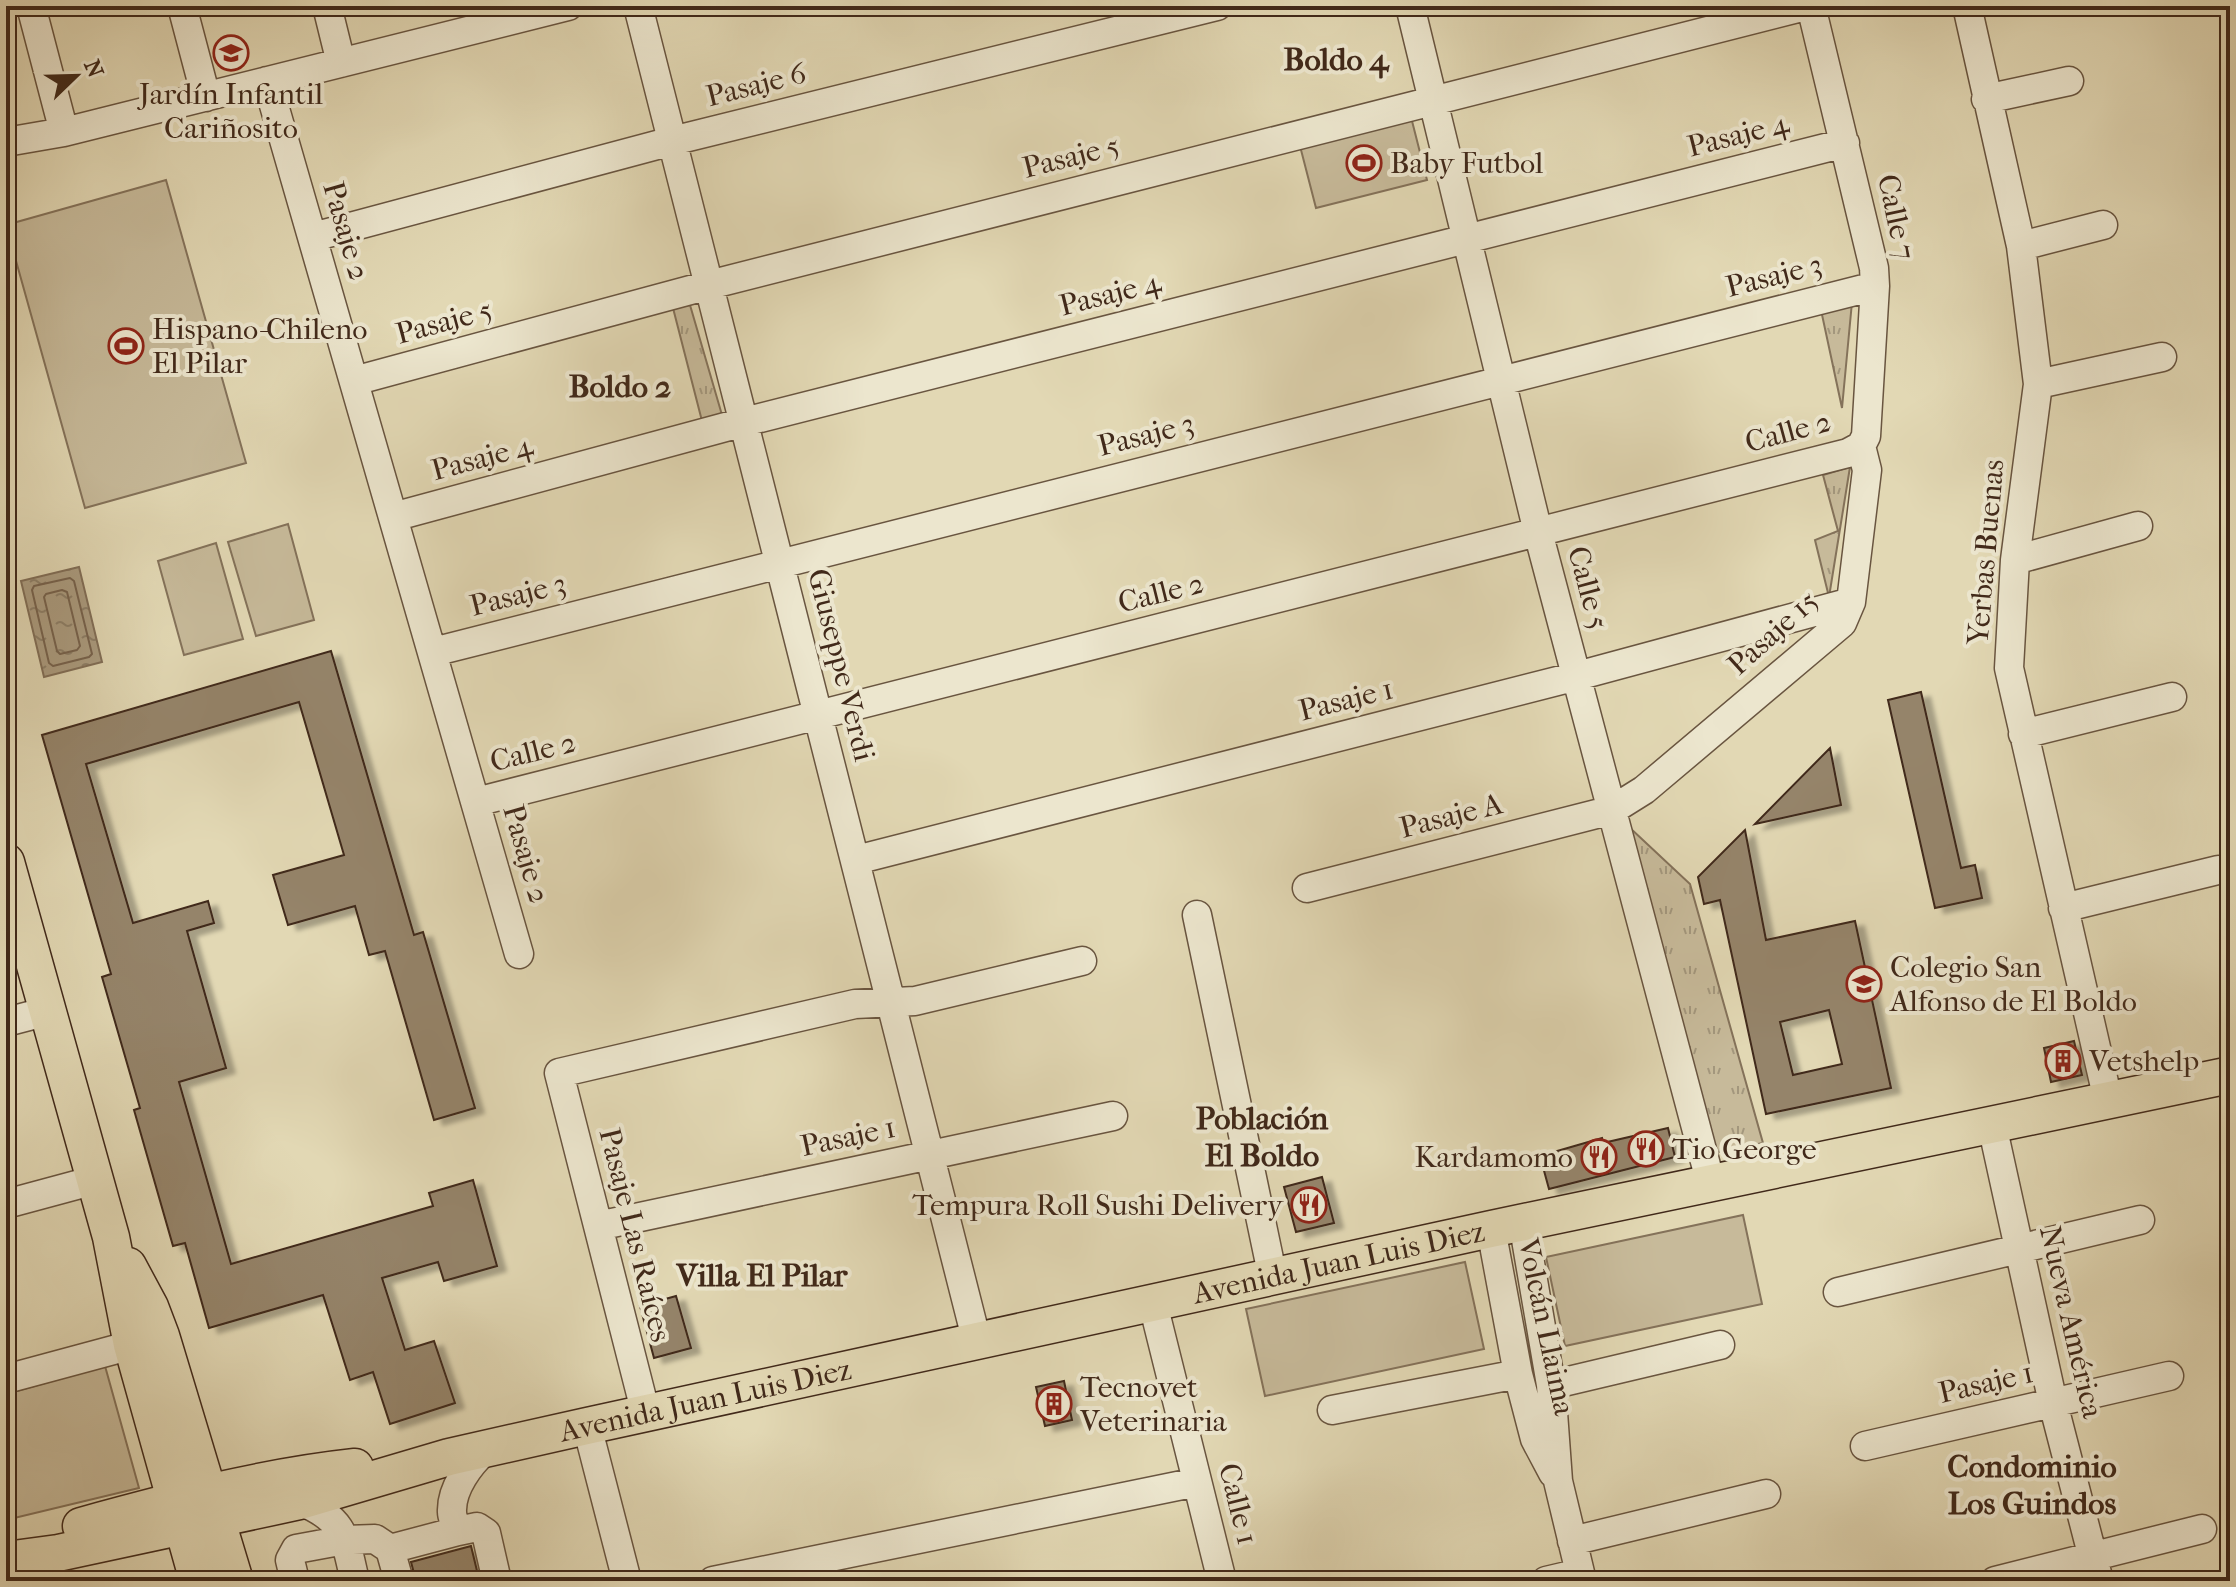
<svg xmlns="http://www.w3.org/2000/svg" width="2236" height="1587" font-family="'IM FELL French Canon',serif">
  <defs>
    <pattern id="grass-tufts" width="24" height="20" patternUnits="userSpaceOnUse" patternTransform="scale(2)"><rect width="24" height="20" fill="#c7ba9a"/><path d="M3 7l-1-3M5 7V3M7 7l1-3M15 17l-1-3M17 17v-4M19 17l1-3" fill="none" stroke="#a3977d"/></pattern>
    <pattern id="water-ripples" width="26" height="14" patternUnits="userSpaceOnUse" patternTransform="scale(2)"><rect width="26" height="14" fill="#ab9c80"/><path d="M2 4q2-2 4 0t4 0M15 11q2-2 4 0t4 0" fill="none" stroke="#8d7f68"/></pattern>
    <filter id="shadow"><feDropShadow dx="9" dy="5" stdDeviation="2" flood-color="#0004"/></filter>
  </defs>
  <rect width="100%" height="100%" fill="#e2d8b4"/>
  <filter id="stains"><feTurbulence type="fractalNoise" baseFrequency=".0025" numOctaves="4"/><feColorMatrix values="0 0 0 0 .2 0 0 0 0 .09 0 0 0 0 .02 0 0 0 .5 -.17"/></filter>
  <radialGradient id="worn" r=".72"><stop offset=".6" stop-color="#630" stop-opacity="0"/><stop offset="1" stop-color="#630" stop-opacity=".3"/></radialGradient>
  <path fill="url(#grass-tufts)" stroke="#84725a" stroke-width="2" d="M 1852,302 L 1842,408 L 1821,310 Z
    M 690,305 L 722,415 L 702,421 L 673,308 Z
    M 1850,467 L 1829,597 L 1815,540 L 1838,531 L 1823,475 Z
    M 1629,827 L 1690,884 L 1763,1143 L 1703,1155 Z"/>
  <path fill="#c7ba9a" stroke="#84725a" stroke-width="2" d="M 1411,117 L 1427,180 L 1316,208 L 1300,146 Z
    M 166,180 L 246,463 L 85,508 L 6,225 Z
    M 288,524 L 314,620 L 256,636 L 228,542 Z
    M 216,543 L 243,639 L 184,655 L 158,561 Z
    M 1743,1215 L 1762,1304 L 1565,1346 L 1546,1257 Z
    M 1465,1262 L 1484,1349 L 1265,1396 L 1246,1309 Z
    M 105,1366 L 139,1488 L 6,1520 L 6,1394 Z"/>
  <path fill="url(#water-ripples)" stroke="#816e57" stroke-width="2" d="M 79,567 L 102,662 L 44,677 L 21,581 Z"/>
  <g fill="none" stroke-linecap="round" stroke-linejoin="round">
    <path stroke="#76624d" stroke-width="2" d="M 70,578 L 74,581 L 92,654 L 89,657 L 53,666 L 49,663 L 32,590 L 34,586 Z
      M 62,590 L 67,592 L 80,646 L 77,650 L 60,654 L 57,651 L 44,597 L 46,594 Z"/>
  </g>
  <path fill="#95846a" stroke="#41291a" stroke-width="2" fill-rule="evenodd" filter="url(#shadow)" d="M 331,651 L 414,935 L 423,932 L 475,1108 L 434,1120 L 385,951 L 369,955 L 355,906 L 288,925 L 273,875 L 344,855 L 299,702 L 86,764 L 133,923 L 208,901 L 214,923 L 187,931 L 226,1068 L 179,1082 L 231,1264 L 433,1206 L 429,1193 L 473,1180 L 497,1266 L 444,1281 L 438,1262 L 382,1278 L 405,1350 L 434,1341 L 455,1403 L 390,1424 L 373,1372 L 350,1380 L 323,1295 L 209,1328 L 185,1243 L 173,1246 L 134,1110 L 140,1108 L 102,977 L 111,974 L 42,735 Z
    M 1921,692 L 1961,868 L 1975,865 L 1982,898 L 1935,908 L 1888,700 Z
    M 1830,748 L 1841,805 L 1755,824 Z
    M 1745,830 L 1766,940 L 1855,921 L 1891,1088 L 1766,1114 L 1720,900 L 1704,904 L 1698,877 ZM 1829,1010 L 1842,1064 L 1793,1075 L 1780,1022 Z
    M 2074,1041 L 2082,1075 L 2051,1082 L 2044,1048 Z
    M 1668,1128 L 1675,1157 L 1549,1189 L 1540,1156 L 1602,1138 L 1603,1143 Z
    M 1322,1177 L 1334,1223 L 1296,1232 L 1284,1187 Z
    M 676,1296 L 691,1348 L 654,1358 L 640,1306 Z
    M 1064,1381 L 1072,1420 L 1045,1426 L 1036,1387 Z
    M 471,1546 L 478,1575 L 457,1581 L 416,1581 L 411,1562 Z"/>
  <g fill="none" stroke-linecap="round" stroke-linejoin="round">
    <defs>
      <path id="minor" d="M 31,6 L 64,132
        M 182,6 L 206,97
        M 327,6 L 341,63
        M 638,6 L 977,1342
        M 1410,6 L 1538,532 L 1711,1184
        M 1811,6 L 1874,268 L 1875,286 L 1866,436 L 1861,446
        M 1967,6 L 2021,246 L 2038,384 L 2015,560 L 2009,668 L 2108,1100
        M 267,81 L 519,954
        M 1986,99 L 2069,81
        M 6,142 L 64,132 L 568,6
        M 313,237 L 672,141 L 1217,6
        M 2021,246 L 2103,225
        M 354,381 L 709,285 L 1806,6
        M 2038,384 L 2162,357
        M 393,517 L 744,422 L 1845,143
        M 2015,560 L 2138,526
        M 433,652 L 1875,286
        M 2023,734 L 2172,697
        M 476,802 L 1848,453 L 1861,446
        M 856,860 L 1577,676 L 1851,602
        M 1307,888 L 1612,810 L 1644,790 L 1842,623 L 1851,602 L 1867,470 L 1861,446
        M 2063,908 L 2218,870
        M 1197,915 L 1273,1278
        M 6,1022 L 48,1011
        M 1992,1125 L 2053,1403 L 2099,1581
        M 6,1204 L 95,1180
        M 1523,1222 L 1551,1385 L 1558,1481 L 1582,1581
        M 598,1226 L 1113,1116
        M 1491,1229 L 1518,1374 L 1535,1439 L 1553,1473
        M 1838,1292 L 2140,1220
        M 1153,1304 L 1222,1581
        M 6,1379 L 132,1345
        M 1551,1385 L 1720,1345
        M 1332,1410 L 1518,1374
        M 646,1414 L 559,1073 L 855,1004 L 915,1001 L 1082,961
        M 587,1426 L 627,1581
        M 1865,1446 L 2169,1376
        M 300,1501 C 345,1519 345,1538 355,1581
        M 458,1531 L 477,1527 L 486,1533 L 497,1581
        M 1572,1541 L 1766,1494
        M 390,1549 L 458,1531 C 456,1526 452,1518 452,1512 C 451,1488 470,1464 486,1449
        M 295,1581 L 290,1560 L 296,1549 L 345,1540 L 375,1539 L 390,1549 L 399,1581
        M 713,1581 L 1197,1482
        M 1546,1581 L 1580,1573
        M 1995,1581 L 2202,1529"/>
      <g id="major">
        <path d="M 6,862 L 111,1237 L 132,1345 L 198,1581"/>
        <path d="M 128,1266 L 150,1307 L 161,1336 L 235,1581"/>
        <path d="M 81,1526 C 172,1501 262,1477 355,1467"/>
        <path id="s1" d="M 6,1560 L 58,1553 L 300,1501 L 449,1457 L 587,1426 L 1491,1229 L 2230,1075"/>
      </g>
    </defs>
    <use href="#minor" stroke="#695540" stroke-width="31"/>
    <use href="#major" stroke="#41291a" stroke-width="39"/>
    <use href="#minor" stroke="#ece6ce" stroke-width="28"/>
    <use href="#major" stroke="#e2d8b4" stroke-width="36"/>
  </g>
  <defs>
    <symbol id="school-ring" viewBox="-11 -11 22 22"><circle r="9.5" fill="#ece6ce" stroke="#8f2418" stroke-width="1.5"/><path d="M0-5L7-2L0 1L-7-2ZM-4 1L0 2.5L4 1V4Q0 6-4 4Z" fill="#8f2418"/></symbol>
    <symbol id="stadium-ring" viewBox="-11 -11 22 22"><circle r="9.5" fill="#ece6ce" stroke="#8f2418" stroke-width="1.5"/><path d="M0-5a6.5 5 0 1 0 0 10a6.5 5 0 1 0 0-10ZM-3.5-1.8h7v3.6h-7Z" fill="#8f2418"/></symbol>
    <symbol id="building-ring" viewBox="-11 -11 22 22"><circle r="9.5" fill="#ece6ce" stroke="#8f2418" stroke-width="1.5"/><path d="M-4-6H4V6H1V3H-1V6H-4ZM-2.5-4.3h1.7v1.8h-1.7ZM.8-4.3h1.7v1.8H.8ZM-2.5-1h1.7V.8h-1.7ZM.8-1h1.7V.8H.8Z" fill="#8f2418"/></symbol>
    <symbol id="restaurant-ring" viewBox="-11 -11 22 22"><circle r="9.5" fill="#ece6ce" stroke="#8f2418" stroke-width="1.5"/><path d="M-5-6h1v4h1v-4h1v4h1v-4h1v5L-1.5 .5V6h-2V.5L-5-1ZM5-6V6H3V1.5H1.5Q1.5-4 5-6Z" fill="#8f2418"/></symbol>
  </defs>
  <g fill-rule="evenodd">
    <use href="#school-ring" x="211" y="33" width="40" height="40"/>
    <use href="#stadium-ring" x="1344" y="143" width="40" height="40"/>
    <use href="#stadium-ring" x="106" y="326" width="40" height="40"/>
    <use href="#school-ring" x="1844" y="964" width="40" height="40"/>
    <use href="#building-ring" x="2043" y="1041" width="40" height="40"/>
    <use href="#restaurant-ring" x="1626" y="1129" width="40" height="40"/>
    <use href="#restaurant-ring" x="1579" y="1137" width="40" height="40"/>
    <use href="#restaurant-ring" x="1289" y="1185" width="40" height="40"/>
    <use href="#building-ring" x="1034" y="1384" width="40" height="40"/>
  </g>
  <g text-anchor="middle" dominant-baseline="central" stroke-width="8" stroke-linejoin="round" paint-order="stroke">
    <g font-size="30" fill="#41291a" stroke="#ece6ce">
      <text transform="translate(756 85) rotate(-14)">Pasaje 6</text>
      <text transform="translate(1738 135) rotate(-14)">Pasaje 4</text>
      <text transform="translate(1071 157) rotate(-14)">Pasaje 5</text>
      <text transform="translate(1896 217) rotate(78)">Calle 7</text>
      <text transform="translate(346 231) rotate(74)">Pasaje 2</text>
      <text transform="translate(1774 276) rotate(-14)">Pasaje 3</text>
      <text transform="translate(1110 294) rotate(-14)">Pasaje 4</text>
      <text transform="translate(444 322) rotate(-15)">Pasaje 5</text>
      <text transform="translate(1788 432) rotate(-15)">Calle 2</text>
      <text transform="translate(1146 435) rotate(-14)">Pasaje 3</text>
      <text transform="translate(482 458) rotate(-15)">Pasaje 4</text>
      <text transform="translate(1986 552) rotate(-85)">Yerbas Buenas</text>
      <text transform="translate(1588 588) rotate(75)">Calle 5</text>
      <text transform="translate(1161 593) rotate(-14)">Calle 2</text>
      <text transform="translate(518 595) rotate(-14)">Pasaje 3</text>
      <text transform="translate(1773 633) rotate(-42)">Pasaje 15</text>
      <text transform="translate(841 665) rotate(76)">Giuseppe Verdi</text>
      <text transform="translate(1346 700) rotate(-14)">Pasaje 1</text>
      <text transform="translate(533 752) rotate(-14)">Calle 2</text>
      <text transform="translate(1451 816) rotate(-14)">Pasaje A</text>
      <text transform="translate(526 854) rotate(74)">Pasaje 2</text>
      <text transform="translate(848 1137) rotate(-12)">Pasaje 1</text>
      <text transform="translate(635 1235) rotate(76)">Pasaje Las Raíces</text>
      <text stroke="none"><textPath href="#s1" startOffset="1366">Avenida Juan Luis Diez</textPath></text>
      <text transform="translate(2071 1322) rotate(77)">Nueva América</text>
      <text transform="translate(1546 1327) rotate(78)">Volcán Llaima</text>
      <text transform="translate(1986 1383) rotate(-13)">Pasaje 1</text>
      <text stroke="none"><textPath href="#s1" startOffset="718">Avenida Juan Luis Diez</textPath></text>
      <text transform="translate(1238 1504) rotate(76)">Calle 1</text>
    </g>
    <g font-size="30" fill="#41291a" stroke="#ece6ce" text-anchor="start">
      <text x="231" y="94" text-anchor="middle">Jardín Infantil<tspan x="231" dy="34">Cariñosito</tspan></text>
      <text x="1390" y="163">Baby Futbol</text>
      <text x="152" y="329">Hispano-Chileno<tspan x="152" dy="34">El Pilar</tspan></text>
      <text x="1890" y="967">Colegio San<tspan x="1890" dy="34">Alfonso de El Boldo</tspan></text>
      <text x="2089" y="1061">Vetshelp</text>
      <text x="1672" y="1149">Tio George</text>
      <text x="1573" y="1157" text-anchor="end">Kardamomo</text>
      <text x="1283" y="1205" text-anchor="end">Tempura Roll Sushi Delivery</text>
      <text x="1080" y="1387">Tecnovet<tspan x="1080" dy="34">Veterinaria</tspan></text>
    </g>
    <g font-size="32" font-weight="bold" fill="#41291a" stroke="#ece6ce">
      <text x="1336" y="59">Boldo 4</text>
      <text x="620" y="386">Boldo 2</text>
      <text x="1262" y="1118">Población<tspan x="1262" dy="37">El Boldo</tspan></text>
      <text x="762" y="1275">Villa El Pilar</text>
      <text x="2032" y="1466">Condominio<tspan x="2032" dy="37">Los Guindos</tspan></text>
    </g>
  </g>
  <rect width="2236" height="1587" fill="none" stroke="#e2d8b4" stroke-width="32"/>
  <rect x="8" y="8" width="2220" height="1571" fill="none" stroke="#41291a" stroke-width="4"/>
  <rect x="16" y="16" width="2204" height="1555" fill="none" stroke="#41291a" stroke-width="2"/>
  <g transform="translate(76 76) rotate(67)" stroke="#ece6ce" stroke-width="6" paint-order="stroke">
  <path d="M0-6L14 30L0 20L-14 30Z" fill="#41291a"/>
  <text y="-12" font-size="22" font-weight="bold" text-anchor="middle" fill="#41291a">N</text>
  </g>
  <rect width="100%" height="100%" filter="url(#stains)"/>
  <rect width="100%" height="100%" fill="url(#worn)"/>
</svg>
